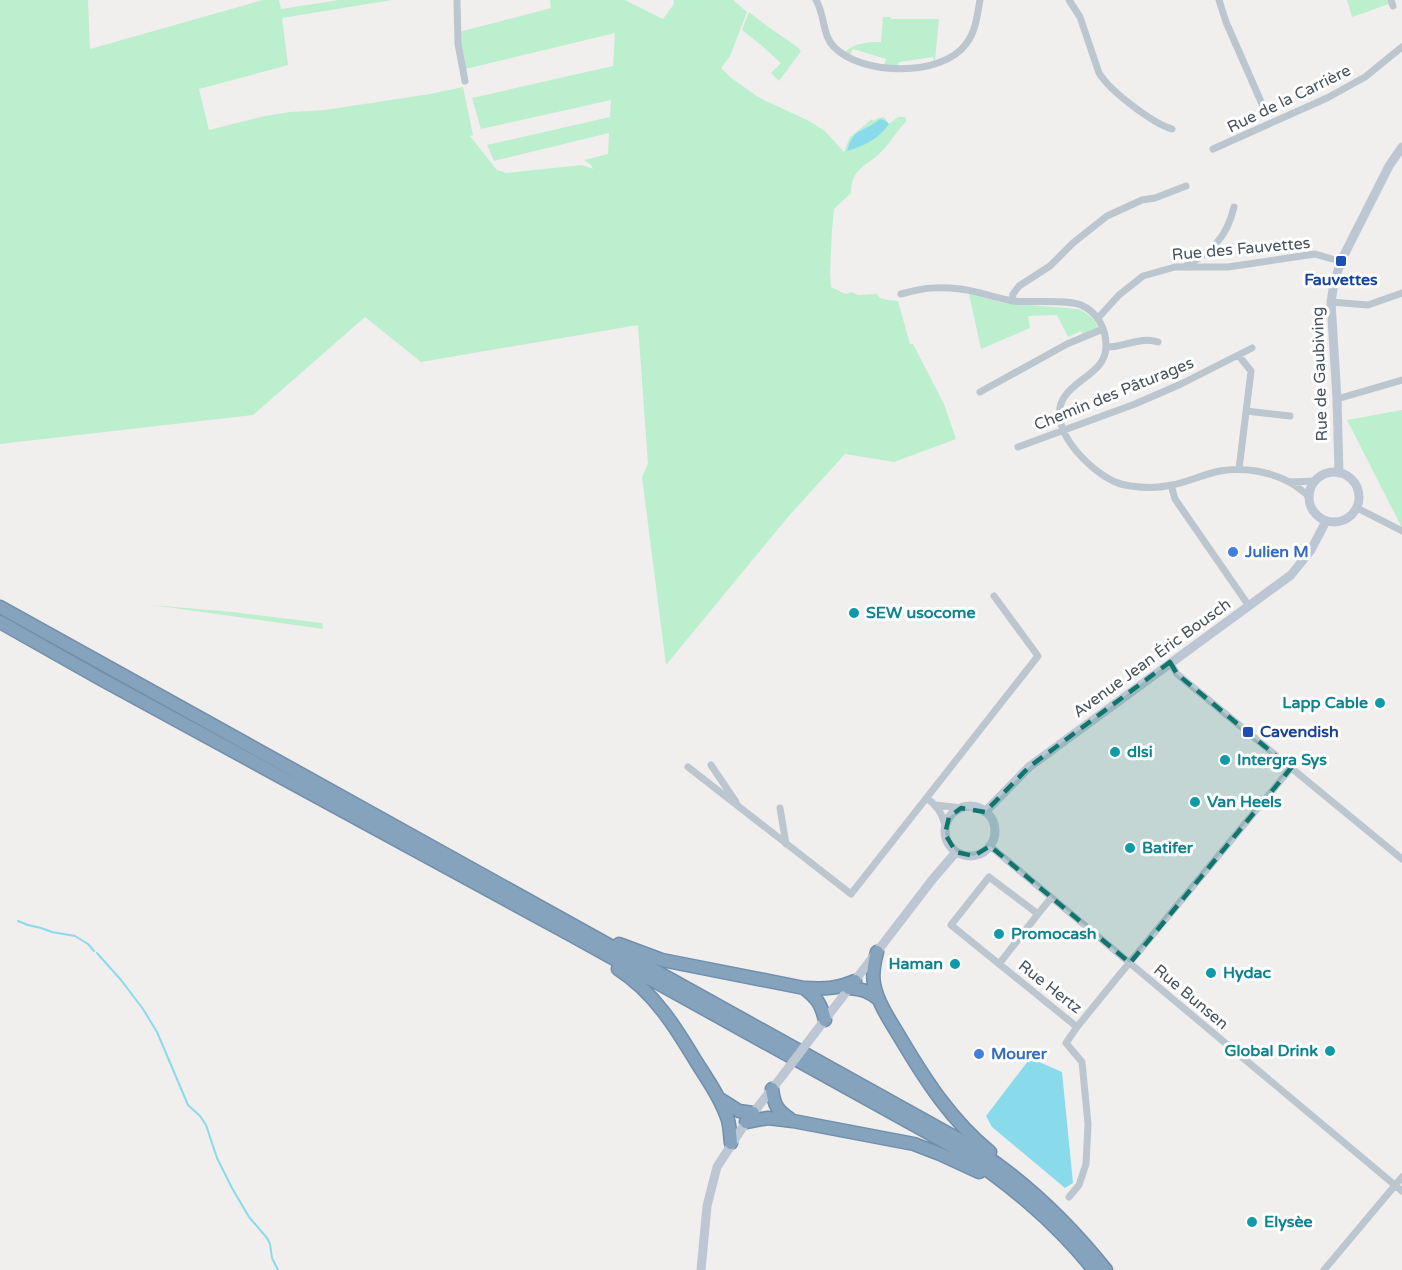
<svg xmlns="http://www.w3.org/2000/svg" width="1402" height="1270" font-family="'Varela Round',sans-serif">
  <rect width="100%" height="100%" fill="#f1eeee"/>
  <path fill="#bcefce" d="M 0,0 L 88,0 L 90,49 L 263,0 L 279,0 L 281,9 L 339,0 L 392,0 L 282,18 L 288,65 L 199,89 L 209,130 L 265,116 L 290,112 L 325,110 L 430,94 L 463,87 L 473,135 L 470,136 L 497,170 L 506,173 L 582,165 L 593,169 L 591,165 L 584,160 L 608,154 L 609,133 L 494,161 L 487,145 L 610,117 L 611,100 L 481,129 L 472,98 L 613,66 L 615,33 L 465,69 L 459,32 L 551,8 L 550,0 L 625,0 L 663,19 L 674,4 L 673,0 L 733,0 L 747,12 L 730,56 L 721,68 L 730,77 L 758,97 L 809,121 L 825,131 L 844,152 L 850,137 L 872,119 L 873,121 L 878,118 L 884,117 L 889,124 L 898,117 L 905,117 L 906,122 C 896,131 891,143 881,152 C 866,167 851,168 851,193 L 834,209 L 832,230 L 830,274 L 831,287 L 846,294 L 852,292 L 858,295 L 877,294 L 880,298 L 887,300 L 898,301 L 910,344 L 913,344 L 944,404 L 956,439 L 894,462 L 845,454 L 788,517 L 666,665 L 642,477 L 648,464 L 638,325 L 421,362 L 365,317 L 253,415 L 0,444 Z
    M 1347,0 L 1387,0 L 1389,4 L 1352,17 Z
    M 749,12 L 767,26 L 796,46 L 801,51 L 779,81 L 771,73 L 781,63 L 761,45 L 742,30 Z
    M 883,17 L 891,17 L 891,19 L 939,19 L 935,61 L 934,61 L 933,57 L 899,62 L 898,66 L 884,65 L 886,59 L 853,49 L 849,57 L 844,54 C 852,43 868,42 881,42 Z
    M 969,294 L 1003,303 L 1078,309 C 1087,313 1095,318 1098,328 L 1082,334 L 1081,331 L 1068,337 L 1057,315 L 1028,316 L 1030,328 L 981,349 Z
    M 1402,410 L 1402,528 L 1347,420 Z
    M 152,605 L 232,612 L 322,623 L 323,629 Z"/>
  <path fill="#89dbec" d="M 880,119 L 884,120 L 889,124 C 879,139 864,146 847,151 C 854,126 864,133 880,119 Z
    M 1028,1061 L 1037,1061 L 1062,1072 L 1073,1183 L 1065,1188 L 992,1127 L 986,1116 Z"/>
  <g fill="none" stroke-linecap="round" stroke-linejoin="round">
    <path stroke="#89dbec" stroke-width="2" d="M 18,921 L 28,925 L 41,928 L 52,932 L 75,936 L 88,944 L 94,951
      M 97,953 L 121,980 L 143,1009 L 157,1032 L 188,1105 L 200,1116 L 206,1125 L 217,1158 L 232,1188 L 249,1217 L 267,1238 L 270,1244 L 272,1258 L 278,1270"/>
    <defs>
      <path id="highway" d="M 0,607 L 958,1139 C 971,1148 984,1155 997,1164 C 1038,1194 1074,1230 1106,1270
        M 0,622 L 101,679 L 571,935 L 954,1147 C 1007,1182 1054,1220 1094,1270
        M 619,944 L 662,960 L 804,988 C 817,998 821,1004 825,1020
        M 877,952 C 874,963 872,973 874,984 C 878,1004 891,1022 901,1039 C 926,1081 951,1120 990,1152
        M 618,969 C 654,992 676,1028 697,1063 C 709,1082 721,1099 728,1120 C 730,1127 730,1135 731,1143
        M 804,988 C 825,989 836,989 855,981
        M 849,988 C 862,989 869,991 878,999
        M 772,1089 C 774,1105 777,1110 790,1119
        M 720,1099 L 739,1111 L 753,1113
        M 746,1122 L 768,1118 L 793,1121 L 914,1144 L 940,1154 L 979,1172"/>
    </defs>
    <use href="#highway" stroke="#718eaa" stroke-width="15"/>
    <path stroke="#bcc6ce" stroke-width="7" d="M 457,0 L 458,44 L 465,81
      M 816,0 C 825,15 822,35 834,47 C 862,76 942,77 966,44 C 976,31 977,16 980,0
      M 1069,0 L 1080,17 L 1099,73 C 1110,91 1152,123 1172,129
      M 1219,0 L 1226,22 L 1262,104
      M 1391,0 L 1393,6
      M 1213,149 L 1327,98 L 1365,77 L 1402,47
      M 1184,267 C 1211,252 1227,238 1234,207
      M 901,294 C 923,288 937,286 960,289 C 978,291 995,298 1013,301 C 1032,303 1065,299 1081,305 C 1097,312 1106,328 1106,345 C 1107,371 1077,378 1065,396 C 1043,426 1091,473 1118,483 C 1122,485 1127,485 1131,486 C 1144,488 1159,488 1172,485 C 1188,482 1204,474 1220,471 C 1243,467 1270,471 1291,483 C 1297,486 1303,492 1309,496
      M 1012,301 L 1013,294 L 1019,286 L 1050,266 L 1073,243 L 1107,216 L 1142,200 L 1155,198 L 1186,186
      M 1331,302 L 1368,305 L 1402,293
      M 1098,318 L 1119,295 L 1143,276 L 1175,267 L 1228,267 L 1315,254 L 1332,259
      M 1107,347 C 1124,347 1142,336 1158,342
      M 980,392 L 1067,344 L 1103,329
      M 1337,399 L 1402,380
      M 1246,411 L 1290,416
      M 1018,447 L 1135,404 L 1181,384 L 1252,348
      M 1239,469 L 1251,371 L 1239,356
      M 1290,482 L 1316,481
      M 1171,485 L 1175,499 L 1249,606
      M 1357,508 L 1402,531
      M 1170,662 L 1177,674 L 1402,859
      M 711,765 L 736,802
      M 688,767 L 851,894 L 1038,656 L 994,596
      M 927,798 C 937,806 942,813 945,825
      M 936,805 L 961,808
      M 780,808 L 786,844
      M 990,846 L 1402,1191
      M 1038,914 L 1051,898
      M 999,964 L 1038,914 L 989,877 L 951,925 L 1077,1027
      M 1069,1197 L 1079,1185 L 1086,1164 L 1088,1124 L 1082,1062 L 1066,1043 L 1077,1027 L 1116,979 L 1291,768
      M 1324,1270 L 1402,1177"/>
    <path stroke="#bcc7d3" stroke-width="9" d="M1309 497a25 25 0 1 1 50 0a25 25 0 1 1-50 0Z
      M 1339,473 L 1337,399 L 1331,302 L 1334,283 L 1341,261 L 1389,166 L 1402,147
      M945 831a25 25 0 1 1 50 0a25 25 0 1 1-50 0Z
      M 985,812 L 1029,767 L 1291,575 L 1311,550 L 1326,521
      M 814,1034 L 932,880 L 956,852
      M 701,1270 L 707,1206 L 717,1167 L 746,1122 L 783,1075"/>
    <use href="#highway" stroke="#86a3be" stroke-width="12"/>
    <path stroke="#bcc7d3" stroke-width="9" d="M 783,1075 L 814,1034"/>
  </g>
  <path fill="#0f766e" fill-opacity="0.2" stroke="#0f766e" stroke-width="4.5" stroke-dasharray="12 8" stroke-linejoin="round" d="M 1170,662 L 1177,674 L 1291,768 L 1130,963 L 990,846 L 974,856 L 956,852 L 945,834 L 949,817 L 961,808 L 985,812 L 1029,767 Z"/>
  <g fill="#1a4fb4" stroke="#fff" stroke-width="2">
    <rect x="1335" y="255" width="12" height="12" rx="3"/>
    <rect x="1242" y="726" width="12" height="12" rx="3"/>
  </g>
  <g fill="#3f7fe0" stroke="#fff" stroke-width="2">
    <circle cx="1233" cy="552" r="6"/>
    <circle cx="979" cy="1054" r="6"/>
  </g>
  <g fill="#0f9aa8" stroke="#fff" stroke-width="2">
    <circle cx="854" cy="613" r="6"/>
    <circle cx="1380" cy="703" r="6"/>
    <circle cx="1115" cy="752" r="6"/>
    <circle cx="1225" cy="760" r="6"/>
    <circle cx="1195" cy="802" r="6"/>
    <circle cx="1130" cy="848" r="6"/>
    <circle cx="999" cy="934" r="6"/>
    <circle cx="955" cy="964" r="6"/>
    <circle cx="1211" cy="973" r="6"/>
    <circle cx="1330" cy="1051" r="6"/>
    <circle cx="1252" cy="1222" r="6"/>
  </g>
  <g text-anchor="middle" dominant-baseline="central" stroke-width="6" stroke-linejoin="round" paint-order="stroke">
    <g font-size="16" fill="#46525c" stroke="#fff">
      <text transform="translate(1289 99) rotate(-26)">Rue de la Carrière</text>
      <text transform="translate(1241 249) rotate(-5)">Rue des Fauvettes</text>
      <text transform="translate(1320 374) rotate(-92)">Rue de Gaubiving</text>
      <text transform="translate(1114 394) rotate(-22)">Chemin des Pâturages</text>
      <text transform="translate(1152 658) rotate(-36)">Avenue Jean Éric Bousch</text>
      <text transform="translate(1050 987) rotate(38)">Rue Hertz</text>
      <text transform="translate(1191 997) rotate(40)">Rue Bunsen</text>
    </g>
    <g font-size="16" font-weight="bold" fill="#164399" stroke="#fff">
      <text x="1341" y="280">Fauvettes</text>
      <text x="1260" y="732" text-anchor="start">Cavendish</text>
    </g>
    <g font-size="16" font-weight="bold" fill="#366cbe" stroke="#fff" text-anchor="start">
      <text x="1245" y="552">Julien M</text>
      <text x="991" y="1054">Mourer</text>
    </g>
    <g font-size="16" font-weight="bold" fill="#0d838f" stroke="#fff" text-anchor="start">
      <text x="866" y="613">SEW usocome</text>
      <text x="1368" y="703" text-anchor="end">Lapp Cable</text>
      <text x="1127" y="752">dlsi</text>
      <text x="1237" y="760">Intergra Sys</text>
      <text x="1207" y="802">Van Heels</text>
      <text x="1142" y="848">Batifer</text>
      <text x="1011" y="934">Promocash</text>
      <text x="943" y="964" text-anchor="end">Haman</text>
      <text x="1223" y="973">Hydac</text>
      <text x="1318" y="1051" text-anchor="end">Global Drink</text>
      <text x="1264" y="1222">Elysèe</text>
    </g>
  </g>
</svg>
